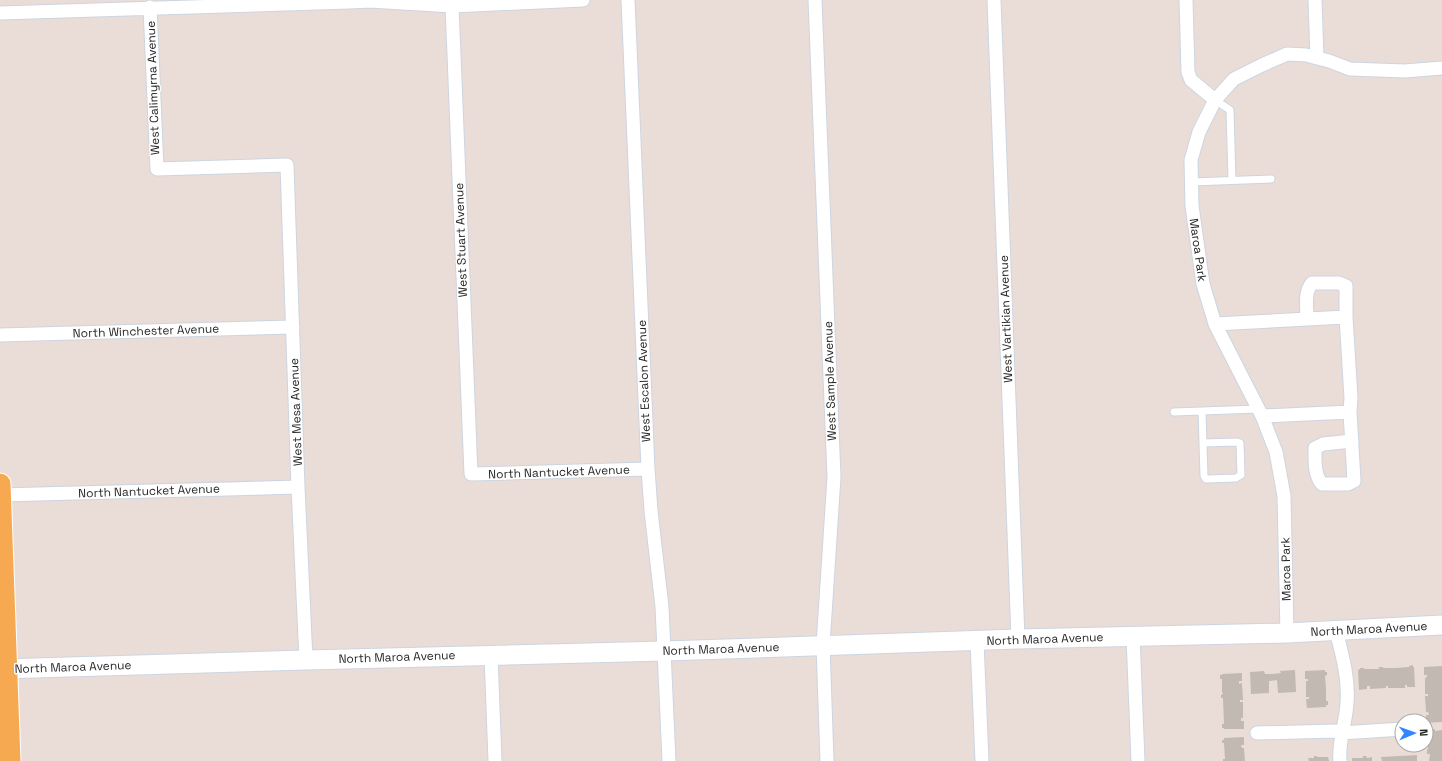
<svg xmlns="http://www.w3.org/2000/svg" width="1442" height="761" font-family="'Space Grotesk',sans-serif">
  <rect width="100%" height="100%" fill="#eaddd7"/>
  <path fill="#c2b9b3" d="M 1413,665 L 1413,667 L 1414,667 L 1415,687 L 1407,687 L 1407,685 L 1405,685 L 1405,688 L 1388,688 L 1388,686 L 1386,686 L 1386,688 L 1370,689 L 1370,686 L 1367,686 L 1367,689 L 1359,690 L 1358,670 L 1360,669 L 1360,668 L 1364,668 L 1364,669 L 1379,669 L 1379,667 L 1383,667 L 1383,668 L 1396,668 L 1409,667 L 1409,666 Z
    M 1442,666 L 1442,722 L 1426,723 L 1426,715 L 1429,715 L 1428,712 L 1426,712 L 1425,696 L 1428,696 L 1428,694 L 1425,694 L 1425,678 L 1427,677 L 1427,675 L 1424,675 L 1424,667 Z
    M 1295,670 L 1296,692 L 1278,693 L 1277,680 L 1269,681 L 1269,693 L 1251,694 L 1250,672 L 1264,671 L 1265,674 L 1273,674 L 1281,673 L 1280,671 Z
    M 1325,670 L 1325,672 L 1327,672 L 1327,675 L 1325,676 L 1326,688 L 1326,701 L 1328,701 L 1328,705 L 1326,705 L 1326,707 L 1307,708 L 1306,699 L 1309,699 L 1309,697 L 1306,697 L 1306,681 L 1308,681 L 1308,679 L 1305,679 L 1305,671 Z
    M 1242,673 L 1242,681 L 1239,681 L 1239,684 L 1242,683 L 1243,700 L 1240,700 L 1240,702 L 1243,702 L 1243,718 L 1241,718 L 1241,721 L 1244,721 L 1244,729 L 1224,729 L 1224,728 L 1222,728 L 1222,724 L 1224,724 L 1223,698 L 1221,698 L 1221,695 L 1223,694 L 1222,692 L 1222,679 L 1220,679 L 1220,675 L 1222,675 L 1222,674 Z
    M 1432,729 L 1435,729 L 1435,731 L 1442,730 L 1442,761 L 1429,761 L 1430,754 L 1427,754 L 1427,749 L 1428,749 L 1428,739 L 1430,739 L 1430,736 L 1427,737 L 1426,731 L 1432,731 Z
    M 1244,737 L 1244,745 L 1241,745 L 1242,748 L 1244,748 L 1245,761 L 1223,761 L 1223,759 L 1225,759 L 1224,743 L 1222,743 L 1222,740 L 1224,740 L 1224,738 Z
    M 1417,755 L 1417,761 L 1382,761 L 1381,757 Z
    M 1314,756 L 1317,756 L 1317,757 L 1328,757 L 1329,761 L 1309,761 L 1308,758 L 1314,758 Z
    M 1363,756 L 1366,756 L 1367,758 L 1372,757 L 1372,761 L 1352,761 L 1352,758 L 1363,758 Z"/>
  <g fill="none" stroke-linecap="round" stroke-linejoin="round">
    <defs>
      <path id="lane" d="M 1215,100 L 1230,110 L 1232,180
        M 1192,182 L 1271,179
        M 1202,411 L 1204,476 L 1206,479 L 1236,478 L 1241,475 L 1240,443 L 1236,442 L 1203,443
        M 1174,412 L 1258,409"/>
      <path id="street" d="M 628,0 L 648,469 L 651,511 L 662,607 L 669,761
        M 815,0 L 834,477 L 823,645 L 827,761
        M 994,0 L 1018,639
        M 1186,0 L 1188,72 L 1191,80 L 1215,100
        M 1315,0 L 1317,58
        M 452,6 L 471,474 L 648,469
        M 150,7 L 157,169 L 287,165 L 298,487 L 306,660
        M 0,13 L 350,2 L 370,1 L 452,6 L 583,0
        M 1307,319 C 1307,307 1304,292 1312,283 L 1339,283 L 1346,286 L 1346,317
        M 1215,324 L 1346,317 L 1351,398 L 1350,412 L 1262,416
        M 0,335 L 293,327
        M 1350,412 L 1354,481 L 1348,484 L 1322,484 C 1314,475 1315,460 1315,448 L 1323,444 L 1352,441
        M 0,495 L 298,487
        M 1336,631 C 1342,654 1349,678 1347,703 C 1346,723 1338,741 1340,761
        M 1287,633 L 1284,496 L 1276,452 L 1262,416 L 1215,324 L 1203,284 L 1192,206 L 1191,160 L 1199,132 L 1215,100 L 1234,79 L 1262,65 L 1287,54 L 1306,55 L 1329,61 L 1350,69 L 1405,71 L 1442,68
        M 1133,636 L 1138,761
        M 977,641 L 982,761
        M 491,655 L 495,761
        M 1257,733 L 1336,731 L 1341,733 L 1402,729"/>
      <path id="secondary" d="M 0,669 L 306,660 L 665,651 L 1018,639 L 1287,633 L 1442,625"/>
      <path id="primary" d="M 0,484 L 10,761"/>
    </defs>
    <use href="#lane" stroke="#ccd5e1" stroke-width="9"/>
    <use href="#street" stroke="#ccd5e1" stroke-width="15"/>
    <use href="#secondary" stroke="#ccd5e1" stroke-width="21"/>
    <use href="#primary" stroke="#fff" stroke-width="23"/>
    <use href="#lane" stroke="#fff" stroke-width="7"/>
    <use href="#street" stroke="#fff" stroke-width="13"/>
    <use href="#secondary" stroke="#fff" stroke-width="19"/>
    <use href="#primary" stroke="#f6a950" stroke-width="21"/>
  </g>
  <g text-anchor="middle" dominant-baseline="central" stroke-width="3" stroke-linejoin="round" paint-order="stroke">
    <g font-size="12" fill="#272727" stroke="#fff">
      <text transform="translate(153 88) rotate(-92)">West Calimyrna Avenue</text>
      <text transform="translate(461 240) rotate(-92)">West Stuart Avenue</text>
      <text transform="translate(1198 250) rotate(82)">Maroa Park</text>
      <text transform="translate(1006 319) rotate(-92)">West Vartikian Avenue</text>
      <text transform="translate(146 331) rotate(-2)">North Winchester Avenue</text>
      <text transform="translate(644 381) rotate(-92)">West Escalon Avenue</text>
      <text transform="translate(830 381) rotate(-92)">West Sample Avenue</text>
      <text transform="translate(296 412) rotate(-92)">West Mesa Avenue</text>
      <text transform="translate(559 472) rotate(-2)">North Nantucket Avenue</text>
      <text transform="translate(149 491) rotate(-2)">North Nantucket Avenue</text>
      <text transform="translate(1286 569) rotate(-91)">Maroa Park</text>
      <text transform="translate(1369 629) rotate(-3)">North Maroa Avenue</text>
      <text transform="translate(1045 639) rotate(-2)">North Maroa Avenue</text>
      <text transform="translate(721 649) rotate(-2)">North Maroa Avenue</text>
      <text transform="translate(397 657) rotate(-2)">North Maroa Avenue</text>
      <text transform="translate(73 667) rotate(-2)">North Maroa Avenue</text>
    </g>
  </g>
  <g transform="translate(1414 733) rotate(88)"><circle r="19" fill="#ffffff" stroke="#a9a9a9"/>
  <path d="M0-3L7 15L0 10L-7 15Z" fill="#2f86ff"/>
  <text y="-6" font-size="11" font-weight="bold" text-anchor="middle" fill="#272727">N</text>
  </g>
</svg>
